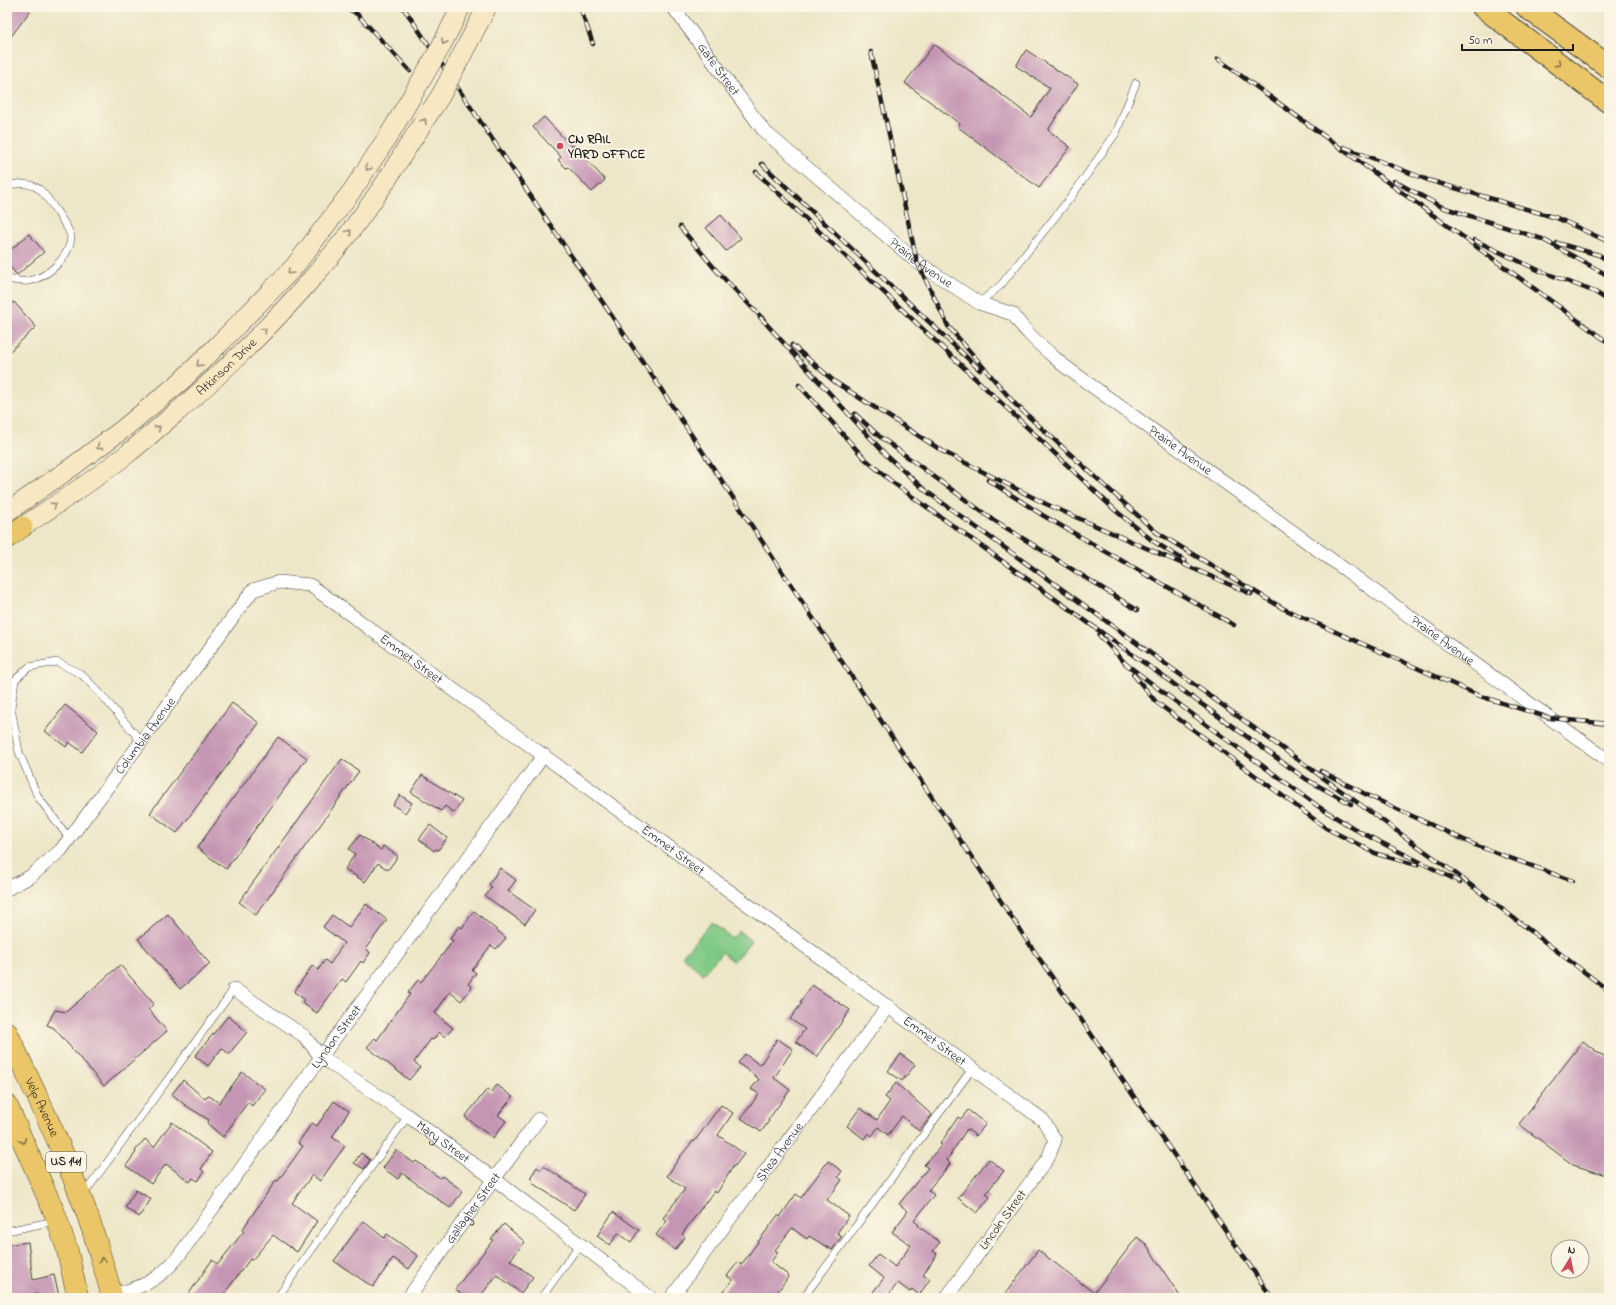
<svg xmlns="http://www.w3.org/2000/svg" width="1616" height="1305" font-family="'Indie Flower',sans-serif">
  <rect width="100%" height="100%" fill="#fcf5e5"/>
  <filter id="ink" filterUnits="userSpaceOnUse"><feTurbulence type="fractalNoise" baseFrequency=".025" numOctaves="2"/><feDisplacementMap in="SourceGraphic" scale="8" xChannelSelector="R" yChannelSelector="G"/><feConvolveMatrix kernelMatrix="1 2 1 2 8 2 1 2 1" color-interpolation-filters="sRGB"/></filter>
  <filter id="wash" filterUnits="userSpaceOnUse"><feTurbulence type="fractalNoise" baseFrequency=".012" numOctaves="4" result="noise"/><feDisplacementMap in="SourceGraphic" scale="16" xChannelSelector="R" yChannelSelector="G"/><feGaussianBlur stdDeviation="0.9" result="paint"/><feColorMatrix in="noise" values="0 0 0 0 0 0 0 0 0 0 0 0 0 0 0 0 0 1.4 0 .05"/><feComposite in="paint" operator="in"/></filter>
  <g filter="url(#wash)">
    <rect width="100%" height="100%" fill="#ede6c8"/>
    <path fill="#80c985" stroke="#4e7250" d="M 712,922 L 732,939 L 739,931 L 751,941 L 733,962 L 722,952 L 703,974 L 682,956 Z"/>
    <g id="blocks">
      <path fill="#c596b4" d="M 7,7 L 33,7 L 7,42 Z
        M 934,44 L 1031,117 L 1050,88 L 1016,66 L 1026,50 L 1078,84 L 1048,130 L 1070,147 L 1039,188 L 958,127 L 960,124 L 905,83 Z
        M 544,117 L 572,147 L 573,145 L 605,180 L 592,192 L 568,167 L 566,168 L 558,160 L 561,157 L 533,127 Z
        M 721,215 L 741,238 L 726,251 L 706,228 Z
        M 29,234 L 44,252 L 17,275 L 7,264 L 7,253 Z
        M 14,302 L 36,327 L 7,354 L 7,308 Z
        M 232,703 L 259,723 L 177,833 L 150,813 Z
        M 65,705 L 98,731 L 82,752 L 69,742 L 66,747 L 45,731 Z
        M 278,737 L 307,758 L 226,869 L 197,848 Z
        M 342,759 L 359,771 L 256,915 L 239,902 Z
        M 422,775 L 462,801 L 454,813 L 445,806 L 441,811 L 411,792 Z
        M 400,795 L 412,803 L 405,813 L 393,805 Z
        M 430,825 L 447,838 L 438,850 L 436,849 L 434,851 L 419,839 Z
        M 360,835 L 381,850 L 383,846 L 398,856 L 388,870 L 378,863 L 365,882 L 345,869 L 355,854 L 349,849 Z
        M 500,868 L 516,880 L 508,891 L 535,910 L 525,924 L 485,896 L 492,887 L 489,884 Z
        M 366,904 L 387,920 L 366,948 L 370,953 L 363,963 L 361,961 L 346,982 L 342,979 L 317,1013 L 302,1003 L 304,999 L 294,992 L 312,966 L 318,970 L 325,960 L 330,964 L 344,943 L 323,927 L 332,915 L 349,927 Z
        M 474,911 L 506,938 L 496,949 L 491,945 L 472,970 L 476,973 L 468,984 L 472,987 L 461,1001 L 450,992 L 435,1013 L 453,1028 L 445,1037 L 439,1032 L 433,1040 L 431,1039 L 414,1062 L 420,1067 L 409,1080 L 367,1047 L 375,1038 L 377,1040 L 410,994 L 408,993 L 418,980 L 421,982 L 453,941 L 450,939 L 459,926 L 462,928 Z
        M 168,914 L 210,964 L 180,989 L 138,939 Z
        M 120,965 L 154,1004 L 148,1009 L 167,1031 L 104,1086 L 54,1028 L 47,1025 L 55,1010 L 66,1012 Z
        M 812,985 L 850,1010 L 817,1057 L 796,1042 L 805,1029 L 790,1019 L 802,1003 L 800,1002 Z
        M 228,1016 L 247,1032 L 229,1054 L 222,1048 L 208,1066 L 195,1056 Z
        M 777,1039 L 793,1049 L 774,1078 L 790,1090 L 768,1120 L 769,1121 L 761,1132 L 741,1118 L 759,1094 L 751,1089 L 759,1079 L 738,1063 L 745,1054 L 760,1065 Z
        M 1583,1041 L 1598,1053 L 1609,1058 L 1609,1176 L 1573,1165 L 1519,1124 Z
        M 901,1054 L 915,1065 L 902,1081 L 888,1071 Z
        M 242,1072 L 265,1089 L 252,1106 L 248,1102 L 223,1137 L 207,1123 L 209,1120 L 185,1105 L 172,1094 L 183,1080 L 205,1099 L 208,1095 L 219,1103 Z
        M 896,1083 L 932,1115 L 919,1131 L 902,1116 L 888,1135 L 878,1127 L 872,1136 L 868,1133 L 864,1139 L 847,1126 L 860,1108 L 877,1120 L 890,1101 L 885,1097 Z
        M 497,1085 L 513,1097 L 498,1115 L 506,1121 L 493,1138 L 465,1117 L 487,1089 L 491,1092 Z
        M 334,1101 L 349,1111 L 332,1137 L 345,1146 L 320,1181 L 312,1175 L 292,1203 L 317,1221 L 297,1252 L 273,1235 L 252,1260 L 250,1259 L 221,1298 L 186,1298 L 212,1260 L 218,1264 L 244,1231 L 242,1230 L 276,1180 L 278,1181 L 303,1146 L 298,1143 L 312,1123 L 317,1126 Z
        M 721,1105 L 733,1113 L 718,1135 L 744,1154 L 735,1166 L 734,1165 L 717,1193 L 714,1191 L 682,1234 L 685,1237 L 675,1250 L 656,1235 L 667,1221 L 663,1218 L 685,1189 L 667,1176 L 680,1157 L 693,1141 L 694,1142 Z
        M 968,1110 L 986,1124 L 976,1136 L 967,1129 L 947,1160 L 950,1164 L 928,1190 L 934,1195 L 914,1221 L 919,1225 L 918,1226 L 940,1242 L 933,1251 L 937,1254 L 923,1275 L 930,1279 L 919,1295 L 912,1289 L 910,1292 L 898,1283 L 886,1298 L 881,1298 L 873,1292 L 884,1278 L 869,1266 L 878,1254 L 895,1267 L 911,1245 L 892,1232 L 908,1211 L 899,1204 L 928,1168 L 924,1165 L 942,1145 L 940,1144 L 958,1117 L 961,1119 Z
        M 172,1122 L 212,1152 L 201,1169 L 204,1172 L 198,1181 L 193,1178 L 190,1182 L 166,1164 L 151,1184 L 126,1166 L 136,1152 L 135,1151 L 145,1139 L 154,1147 Z
        M 396,1150 L 414,1163 L 416,1161 L 440,1178 L 442,1176 L 463,1191 L 450,1208 L 402,1173 L 398,1179 L 383,1168 Z
        M 361,1153 L 370,1160 L 364,1169 L 354,1163 Z
        M 989,1159 L 1004,1171 L 986,1193 L 990,1197 L 977,1213 L 958,1198 Z
        M 828,1161 L 842,1171 L 838,1177 L 842,1180 L 827,1200 L 849,1216 L 837,1233 L 842,1236 L 832,1250 L 809,1236 L 807,1239 L 792,1228 L 775,1250 L 778,1252 L 771,1262 L 789,1276 L 773,1298 L 718,1298 L 733,1280 L 727,1276 L 738,1262 L 741,1265 L 778,1215 L 780,1217 L 796,1194 L 801,1198 Z
        M 544,1166 L 585,1194 L 574,1210 L 532,1183 L 533,1180 L 530,1178 L 537,1167 L 541,1170 Z
        M 136,1190 L 151,1199 L 139,1217 L 125,1207 Z
        M 613,1212 L 639,1230 L 631,1242 L 618,1233 L 610,1245 L 597,1236 Z
        M 363,1221 L 384,1238 L 387,1234 L 418,1256 L 409,1269 L 393,1258 L 373,1287 L 334,1261 Z
        M 504,1224 L 525,1242 L 510,1260 L 533,1277 L 521,1293 L 497,1275 L 479,1298 L 466,1298 L 455,1289 L 493,1240 L 491,1239 Z
        M 1137,1237 L 1146,1244 L 1181,1298 L 1002,1298 L 1038,1250 L 1094,1293 Z
        M 28,1242 L 33,1280 L 54,1275 L 59,1296 L 38,1298 L 37,1294 L 7,1298 L 7,1245 Z"/>
    </g>
  </g>
  <g filter="url(#ink)">
    <use href="#blocks" fill-opacity="0" stroke="#3b3a36" stroke-width="1"/>
    <g fill="none" stroke-linecap="round" stroke-linejoin="round">
      <defs>
        <path id="lane" d="M 7,187 C 15,182 31,183 39,189 C 45,193 71,231 71,237 C 70,257 47,278 28,281 C 22,282 14,280 7,279
          M 979,303 L 1001,285 L 1071,197 L 1116,133 L 1136,83
          M 69,838 L 38,797 L 19,752 L 11,708 L 15,680 L 29,667 L 57,662 L 81,674 L 98,691 L 141,741
          M 84,1194 L 234,989
          M 7,1231 L 55,1221
          M 277,1298 L 408,1116
          M 541,1298 L 580,1244
          M 803,1298 L 972,1069"/>
        <g id="street">
          <path id="s1" d="M 673,7 L 764,131 L 917,262 L 979,303 L 1013,314 C 1026,334 1045,349 1063,365 L 1609,761"/>
          <path id="s2" d="M 7,889 L 31,876 L 61,850 L 253,590 L 279,582 L 310,585 L 1043,1120 L 1055,1140 L 1048,1158 L 946,1298"/>
          <path id="s3" d="M 234,989 L 304,1036 L 321,1057 L 408,1116 L 494,1179 L 651,1298"/>
          <path id="s4" d="M 111,1295 C 141,1288 158,1281 178,1257 L 321,1057 L 544,755"/>
          <path id="s5" d="M 408,1298 L 494,1179 L 539,1119"/>
          <path id="s6" d="M 671,1298 L 888,1006"/>
        </g>
        <g id="secondary">
          <path d="M 7,512 L 72,467 L 123,429 L 180,382 L 219,344 L 294,267 L 352,191 L 389,135"/>
          <path id="s7" d="M 9,534 L 22,527 C 57,504 93,481 126,455 C 144,441 160,426 177,412 C 263,337 344,253 403,154"/>
        </g>
        <g id="primary">
          <path d="M 7,538 L 22,527"/>
          <path id="s8" d="M 7,1032 C 40,1104 77,1175 99,1251 C 103,1266 109,1282 112,1298"/>
          <path d="M 7,1105 L 55,1214 L 67,1249 L 78,1298"/>
        </g>
        <path id="highway" d="M 1483,7 L 1609,102
          M 1527,7 L 1609,67"/>
      </defs>
      <use href="#lane" stroke="#3b3a36" stroke-width="8"/>
      <use href="#street" stroke="#3b3a36" stroke-width="14"/>
      <use href="#secondary" stroke="#3b3a36" stroke-width="20"/>
      <use href="#primary" stroke="#3b3a36" stroke-width="22"/>
      <use href="#highway" stroke="#3b3a36" stroke-width="24"/>
      <use href="#lane" stroke="#fff" stroke-width="7"/>
      <use href="#street" stroke="#fff" stroke-width="13"/>
      <use href="#secondary" stroke="#f7e8c3" stroke-width="19"/>
      <use href="#primary" stroke="#eac669" stroke-width="21"/>
      <use href="#highway" stroke="#eac669" stroke-width="22"/>
      <defs>
        <path id="rail" d="M 346,7 L 357,14 L 410,71
          M 403,7 L 647,368 L 1028,942 L 1272,1298
          M 580,7 L 593,44
          M 871,52 L 917,262 L 948,326 L 1015,404 L 1156,532 L 1284,609 L 1480,696 L 1550,718 L 1609,724
          M 1218,59 L 1609,343
          M 1344,147 L 1428,180 L 1557,218 L 1609,242
          M 762,164 L 980,370
          M 756,172 L 1116,511 L 1153,541 L 1185,561
          M 1394,181 L 1442,207 L 1542,239 L 1609,276
          M 680,227 L 716,270 L 764,320
          M 1474,240 L 1538,270 L 1595,292 L 1609,301
          M 1557,243 L 1599,255 L 1609,261
          M 760,317 L 887,456 L 926,491 L 1455,873 L 1609,991
          M 792,345 L 835,382 L 944,452 L 1046,504 L 1251,594
          M 799,385 L 864,458 L 892,482 L 1306,779 L 1351,804
          M 855,414 L 879,436 L 989,517 L 1137,610
          M 988,480 L 1044,516 L 1234,625
          M 1099,635 L 1126,664 L 1208,726 L 1322,809 L 1360,832 L 1460,882
          M 1133,674 L 1156,702 L 1326,828 L 1377,854 L 1417,865
          M 1321,771 L 1369,796 L 1475,845 L 1573,881"/>
      </defs>
      <use href="#rail" stroke="#1c1c1c" stroke-width="4.5"/>
      <use href="#rail" stroke="#fcf5e5" stroke-width="3" stroke-dasharray="9" stroke-linecap="butt"/>
      <defs>
        <path id="secondary-bridge" d="M 389,135 L 439,50 L 461,7
          M 403,154 L 441,95 L 487,7"/>
      </defs>
      <use href="#secondary-bridge" stroke="#3b3a36" stroke-width="20" stroke-linecap="butt"/>
      <use href="#secondary-bridge" stroke="#f7e8c3" stroke-width="19"/>
    </g>
    <defs><path id="oneway-chevron" d="M-2-3.5L2.5 0L-2 3.5" fill="none" stroke-width="1.6" stroke-linecap="round" stroke-linejoin="round"/></defs>
    <g stroke="#948c78">
      <use href="#oneway-chevron" transform="translate(444 42) rotate(117)"/>
      <use href="#oneway-chevron" transform="translate(424 121) rotate(-58)"/>
      <use href="#oneway-chevron" transform="translate(368 168) rotate(124)"/>
      <use href="#oneway-chevron" transform="translate(349 232) rotate(-52)"/>
      <use href="#oneway-chevron" transform="translate(290 272) rotate(134)"/>
      <use href="#oneway-chevron" transform="translate(264 330) rotate(-45)"/>
      <use href="#oneway-chevron" transform="translate(199 364) rotate(136)"/>
      <use href="#oneway-chevron" transform="translate(158 428) rotate(-41)"/>
      <use href="#oneway-chevron" transform="translate(99 447) rotate(143)"/>
      <use href="#oneway-chevron" transform="translate(54 505) rotate(-34)"/>
    </g>
    <g stroke="#837142">
      <use href="#oneway-chevron" transform="translate(1558 64) rotate(37)"/>
      <use href="#oneway-chevron" transform="translate(23 1141) rotate(66)"/>
      <use href="#oneway-chevron" transform="translate(102 1260) rotate(-106)"/>
    </g>
  </g>
  <circle fill="#d1495b" stroke="#fcf5e5" stroke-width="1.5" cx="560" cy="146" r="4"/>
  <g text-anchor="middle" dominant-baseline="central" stroke-width="3.5" stroke-linejoin="round" paint-order="stroke">
    <rect fill="#fcf5e5" stroke="#5f5d58" stroke-width="1" x="46" y="1152" width="40" height="20" rx="3"/>
    <g font-size="12" font-weight="bold" fill="#1c1c1c">
      <text x="66" y="1162">US 141</text>
    </g>
    <g font-size="13" fill="#1c1c1c" stroke="#fcf5e5">
      <text stroke="none"><textPath href="#s1" startOffset="77">Gate Street</textPath></text>
      <text stroke="none"><textPath href="#s1" startOffset="359">Prairie Avenue</textPath></text>
      <text stroke="none"><textPath href="#s7" startOffset="275">Atkinson Drive</textPath></text>
      <text stroke="none"><textPath href="#s1" startOffset="682">Prairie Avenue</textPath></text>
      <text stroke="none"><textPath href="#s1" startOffset="1006">Prairie Avenue</textPath></text>
      <text stroke="none"><textPath href="#s2" startOffset="574">Emmet Street</textPath></text>
      <text stroke="none"><textPath href="#s2" startOffset="209">Columbia Avenue</textPath></text>
      <text stroke="none"><textPath href="#s2" startOffset="898">Emmet Street</textPath></text>
      <text stroke="none"><textPath href="#s4" startOffset="350">Lyndon Street</textPath></text>
      <text stroke="none"><textPath href="#s2" startOffset="1222">Emmet Street</textPath></text>
      <text stroke="none"><textPath href="#s8" startOffset="83">Velp Avenue</textPath></text>
      <text stroke="none"><textPath href="#s3" startOffset="260">Mary Street</textPath></text>
      <text stroke="none"><textPath href="#s6" startOffset="182">Shea Avenue</textPath></text>
      <text stroke="none"><textPath href="#s5" startOffset="111">Gallagher Street</textPath></text>
      <text transform="translate(1003 1220) rotate(-54)">Lincoln Street</text>
    </g>
    <g font-size="13" font-weight="bold" fill="#1c1c1c" stroke="#fcf5e5" text-anchor="start">
      <text x="568" y="139">CN RAIL<tspan x="568" dy="15">YARD OFFICE</tspan></text>
    </g>
  </g>
  <rect width="1616" height="1305" fill="none" stroke="#fcf5e5" stroke-width="24"/>
  <g transform="translate(1570 1259) rotate(10)"><circle r="19" fill="#fcf5e5" stroke="#a29e95"/>
  <path d="M0-3L7 15L0 10L-7 15Z" fill="#d1495b"/>
  <text y="-6" font-size="11" font-weight="bold" text-anchor="middle" fill="#1c1c1c">N</text>
  </g>
  <path d="M1462 44v6h111v-6" fill="none" stroke="#1c1c1c" stroke-width="2"/>
  <text x="1468" y="44" font-size="12" fill="#1c1c1c" stroke="#fcf5e5" stroke-width="3" paint-order="stroke">50 m</text>
</svg>
